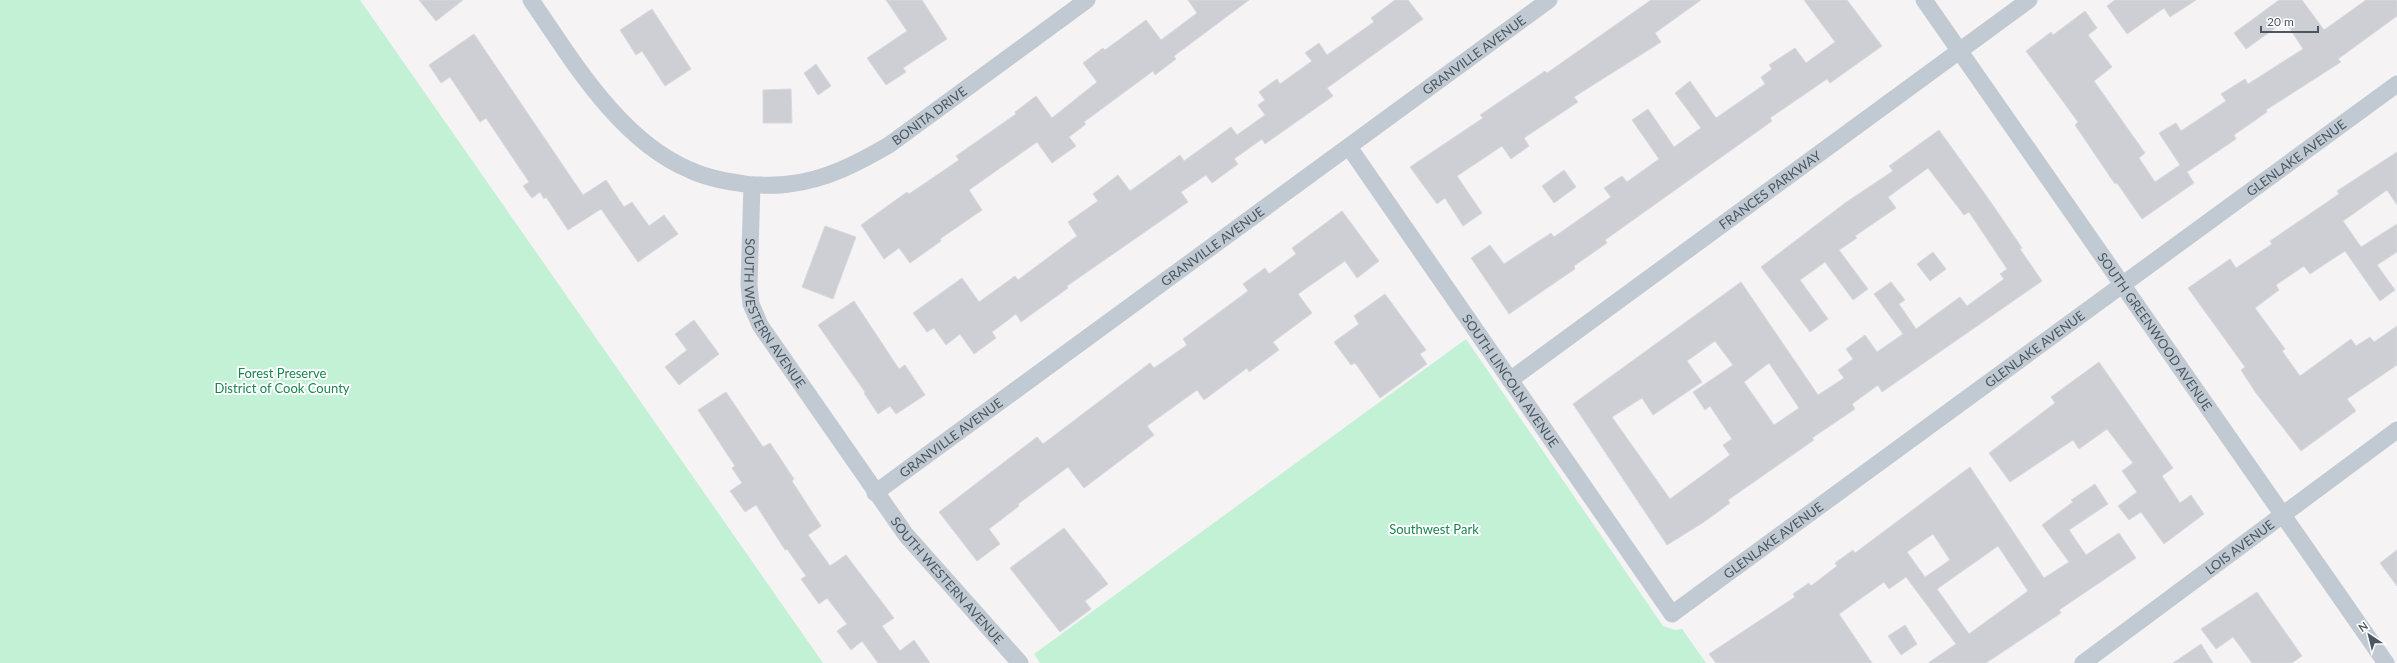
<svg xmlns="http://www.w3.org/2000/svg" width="2397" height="663" font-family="Lato,sans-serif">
  <rect width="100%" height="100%" fill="#f5f3f3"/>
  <path fill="#c3f1d5" d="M 0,0 L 360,0 L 823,663 L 0,663 Z
    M 1466,339 L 1663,626 L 1675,630 L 1682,629 L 1706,663 L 1040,663 L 1034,654 Z"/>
  <path fill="#cdcfd5" stroke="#d7d9de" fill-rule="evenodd" d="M 419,0 L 463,0 L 436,21 Z
    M 886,0 L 922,0 L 947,39 L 903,68 L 906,72 L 886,85 L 867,58 L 907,31 Z
    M 1188,0 L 1249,0 L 1174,56 L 1176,59 L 1155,75 L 1153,71 L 1084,122 L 1086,124 L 1069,137 L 1076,146 L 1052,163 L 1037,142 L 969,190 L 982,210 L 940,239 L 941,241 L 910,263 L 899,248 L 884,259 L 861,225 L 907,192 L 909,194 L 959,160 L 956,156 L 1016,114 L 1015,112 L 1036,96 L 1052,118 L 1097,82 L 1083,63 L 1103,48 L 1105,50 L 1146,20 L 1161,40 L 1197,13 Z
    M 1395,0 L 1408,0 L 1423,19 L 1327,88 L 1333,96 L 1265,144 L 1262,139 L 1234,159 L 1238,164 L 1212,183 L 1206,175 L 1181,192 L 1188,202 L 1067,286 L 1068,288 L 1021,322 L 1016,314 L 992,332 L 996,338 L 974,354 L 960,334 L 946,345 L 934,328 L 927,332 L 913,313 L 962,278 L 979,302 L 1015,276 L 1018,280 L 1077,236 L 1068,222 L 1098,201 L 1093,194 L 1118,175 L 1130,191 L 1180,155 L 1184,161 L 1231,127 L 1237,135 L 1265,115 L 1258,105 L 1265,100 L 1259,92 L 1277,79 L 1280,84 L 1312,61 L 1305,53 L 1319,43 L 1327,55 L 1374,22 L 1371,18 Z
    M 1651,0 L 1701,0 L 1655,33 L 1661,42 L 1574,97 L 1578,102 L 1524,138 L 1529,146 L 1511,159 L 1502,146 L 1457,176 L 1482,213 L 1463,226 L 1445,198 L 1437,204 L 1410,167 L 1483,118 L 1480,115 L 1545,71 L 1547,73 Z
    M 1804,0 L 1847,0 L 1882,46 L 1830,83 L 1827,79 L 1770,118 L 1772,121 L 1605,240 L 1607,243 L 1574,266 L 1575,269 L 1509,314 L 1471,258 L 1490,245 L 1504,264 L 1551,233 L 1554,237 L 1611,197 L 1604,188 L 1622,176 L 1627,182 L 1659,159 L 1632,120 L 1648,109 L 1674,147 L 1701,128 L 1675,93 L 1690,81 L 1716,118 L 1765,84 L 1761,77 L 1772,69 L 1769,65 L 1795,48 L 1806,63 L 1835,42 Z
    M 2115,0 L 2196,0 L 2170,17 L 2164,8 L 2127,34 L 2107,6 Z
    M 2279,0 L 2302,0 L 2324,30 L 2366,0 L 2397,0 L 2397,16 L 2338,59 L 2341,62 L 2266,110 L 2267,112 L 2234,135 L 2236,139 L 2187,172 L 2194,183 L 2142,219 L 2117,183 L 2115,184 L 2075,125 L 2078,122 L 2026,51 L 2051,32 L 2053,35 L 2085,11 L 2097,28 L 2088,35 L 2112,67 L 2094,81 L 2145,153 L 2139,158 L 2155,182 L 2180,165 L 2159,133 L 2176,123 L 2181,131 L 2226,101 L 2221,94 L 2245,79 L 2248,84 L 2303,49 L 2285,21 L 2246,49 L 2234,33 Z
    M 652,9 L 691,69 L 665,86 L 642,51 L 636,55 L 620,30 Z
    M 474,34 L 583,195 L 606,180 L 624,207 L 632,202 L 649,226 L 664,215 L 678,234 L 638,262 L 601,209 L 568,230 L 546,197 L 544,199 L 540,192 L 532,198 L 523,186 L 529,182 L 486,118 L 480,122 L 450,77 L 441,83 L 429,65 Z
    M 816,64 L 831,86 L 818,95 L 804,73 Z
    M 791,89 L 792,123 L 763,123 L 763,90 Z
    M 1939,130 L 1990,201 L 2022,248 L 2020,249 L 2042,281 L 1882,392 L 1878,385 L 1852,404 L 1855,409 L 1812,438 L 1814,440 L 1728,500 L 1730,503 L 1704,522 L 1667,545 L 1573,404 L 1741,282 L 1818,395 L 1844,378 L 1838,370 L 1853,359 L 1846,349 L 1865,335 L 1877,352 L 1903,334 L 1874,294 L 1891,282 L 1905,300 L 1899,304 L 1916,329 L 1960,297 L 1967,306 L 2004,279 L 2000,274 L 2007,269 L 1969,212 L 1964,215 L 1928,168 L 1888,197 L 1896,208 L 1855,236 L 1857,238 L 1839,250 L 1868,289 L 1853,300 L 1825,262 L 1800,280 L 1828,319 L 1810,332 L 1761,267 L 1845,203 L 1893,171 L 1889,166 ZM 1715,341 L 1733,365 L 1693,392 L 1705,410 L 1710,406 L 1732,439 L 1723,445 L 1730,455 L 1670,499 L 1612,417 L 1642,398 L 1653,415 L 1702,382 L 1687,361 ZM 1769,363 L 1799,408 L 1774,425 L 1744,382 Z
    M 2397,152 L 2397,205 L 2387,190 L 2343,221 L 2361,247 L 2397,224 L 2397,252 L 2377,265 L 2395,290 L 2380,301 L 2345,251 L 2310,274 L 2304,266 L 2276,285 L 2279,290 L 2255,308 L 2285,349 L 2282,351 L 2300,376 L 2351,339 L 2356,346 L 2370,337 L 2374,342 L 2397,326 L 2397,365 L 2347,399 L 2356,411 L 2301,451 L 2256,393 L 2241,370 L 2245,367 L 2188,288 L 2230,259 L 2236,268 L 2272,244 L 2270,241 L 2339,194 L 2337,191 Z
    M 1564,170 L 1576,187 L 1554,203 L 1542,186 Z
    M 1342,211 L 1379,261 L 1357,278 L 1345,261 L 1298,294 L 1312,313 L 1273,342 L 1279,350 L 1249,372 L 1247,368 L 1204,400 L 1197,390 L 1147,426 L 1154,435 L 1084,488 L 1068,467 L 1018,504 L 1019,506 L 989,529 L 1000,544 L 977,561 L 939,512 L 1037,437 L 1043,444 L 1150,363 L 1154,368 L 1187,345 L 1183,339 L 1248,291 L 1243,284 L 1265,268 L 1269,274 L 1296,254 L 1292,248 Z
    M 825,226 L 856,237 L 833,299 L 802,287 Z
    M 1933,252 L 1946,269 L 1930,281 L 1917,264 Z
    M 1385,294 L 1426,350 L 1420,354 L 1427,364 L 1380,398 L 1355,363 L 1351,365 L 1334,342 L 1359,324 L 1354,316 Z
    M 854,301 L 899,369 L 905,365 L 925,395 L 896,414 L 890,406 L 878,414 L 864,393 L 865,392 L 818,325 Z
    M 694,320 L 719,354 L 679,385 L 665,367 L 687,350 L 675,334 Z
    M 2099,362 L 2173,468 L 2162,476 L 2180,503 L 2191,495 L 2204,514 L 2164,544 L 2141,512 L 2129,520 L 2118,506 L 2137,492 L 2122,471 L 2133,463 L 2107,429 L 2079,449 L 2073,440 L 2010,482 L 1989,453 L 2055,403 L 2051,397 Z
    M 726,392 L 763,447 L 770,443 L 794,479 L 792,481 L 821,526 L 808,535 L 830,566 L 846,555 L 894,618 L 882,626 L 900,651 L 914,640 L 930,663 L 878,663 L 862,641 L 851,650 L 837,631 L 847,624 L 827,598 L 819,604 L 801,579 L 806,576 L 787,549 L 785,550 L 756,505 L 745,512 L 730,491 L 742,483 L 732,468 L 735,466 L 698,410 Z
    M 1970,467 L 2044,578 L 2069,562 L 2042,525 L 2073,502 L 2071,500 L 2095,484 L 2108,504 L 2069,530 L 2086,555 L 2119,533 L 2136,558 L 2059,610 L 2061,613 L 1986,663 L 1928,663 L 1956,644 L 1906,577 L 1889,589 L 1884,582 L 1839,614 L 1872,663 L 1716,663 L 1709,654 L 1795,597 L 1793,594 L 1809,583 L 1811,586 L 1837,566 L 1835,563 L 1853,550 L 1855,553 ZM 1933,534 L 1950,560 L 1925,577 L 1907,552 ZM 1998,546 L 2028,591 L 1969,634 L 1937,589 Z
    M 1064,528 L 1108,584 L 1085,601 L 1091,609 L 1060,632 L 1010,568 Z
    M 2397,550 L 2397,586 L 2380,563 Z
    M 2257,592 L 2302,656 L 2292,663 L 2252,663 L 2233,637 L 2216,649 L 2201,629 Z
    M 1905,625 L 1917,644 L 1901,655 L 1888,636 Z
    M 2201,644 L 2213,663 L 2173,663 Z"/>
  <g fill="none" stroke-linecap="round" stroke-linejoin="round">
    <g stroke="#c1cad2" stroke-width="17">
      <path id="s1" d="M 531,0 C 572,60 620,141 690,170 C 709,179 731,182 752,185 L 749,285 L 751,304 L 760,325 L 906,535 L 1020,663"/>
      <path id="s2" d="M 1924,0 L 2386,663"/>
      <path id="s3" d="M 1349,147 L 1672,614 L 2397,84"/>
      <path id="s4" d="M 752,185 C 764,185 777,186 789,184 C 826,180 858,163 889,145 L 1087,0"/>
      <path id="s5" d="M 1510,380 L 2029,0"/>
      <path id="s6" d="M 875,493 L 1549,0"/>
      <path id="s7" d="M 2083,663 L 2397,430"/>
    </g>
  </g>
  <g text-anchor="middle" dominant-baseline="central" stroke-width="4" stroke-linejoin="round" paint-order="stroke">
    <g font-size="13" fill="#4a5661" stroke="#fff">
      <text stroke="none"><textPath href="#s6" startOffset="742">GRANVILLE AVENUE</textPath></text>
      <text stroke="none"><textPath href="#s4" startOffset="195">BONITA DRIVE</textPath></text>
      <text stroke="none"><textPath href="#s3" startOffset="1341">GLENLAKE AVENUE</textPath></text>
      <text stroke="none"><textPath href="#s5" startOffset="322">FRANCES PARKWAY</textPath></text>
      <text stroke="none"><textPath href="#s6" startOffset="418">GRANVILLE AVENUE</textPath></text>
      <text stroke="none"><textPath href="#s1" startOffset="435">SOUTH WESTERN AVENUE</textPath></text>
      <text stroke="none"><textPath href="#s2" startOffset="404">SOUTH GREENWOOD AVENUE</textPath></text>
      <text stroke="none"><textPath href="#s3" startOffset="1017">GLENLAKE AVENUE</textPath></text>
      <text stroke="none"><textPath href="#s3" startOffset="284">SOUTH LINCOLN AVENUE</textPath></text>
      <text stroke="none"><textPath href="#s6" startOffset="94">GRANVILLE AVENUE</textPath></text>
      <text stroke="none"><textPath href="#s3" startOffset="693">GLENLAKE AVENUE</textPath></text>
      <text stroke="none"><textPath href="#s7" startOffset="195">LOIS AVENUE</textPath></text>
      <text stroke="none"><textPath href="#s1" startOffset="759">SOUTH WESTERN AVENUE</textPath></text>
    </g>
    <g font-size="13" fill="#17864f" stroke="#fff">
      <text x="282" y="373">Forest Preserve<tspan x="282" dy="15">District of Cook County</tspan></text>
      <text x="1434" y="529">Southwest Park</text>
    </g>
  </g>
  <g transform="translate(2369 635) rotate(325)" stroke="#ffffff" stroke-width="3" paint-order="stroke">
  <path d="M0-3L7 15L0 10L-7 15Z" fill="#4a5661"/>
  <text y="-6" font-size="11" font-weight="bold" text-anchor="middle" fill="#4a5661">N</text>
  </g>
  <path d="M2261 26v6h57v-6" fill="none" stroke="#4a5661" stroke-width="2"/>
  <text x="2267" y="26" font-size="12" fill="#4a5661" stroke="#ffffff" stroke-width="3" paint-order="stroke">20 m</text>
</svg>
